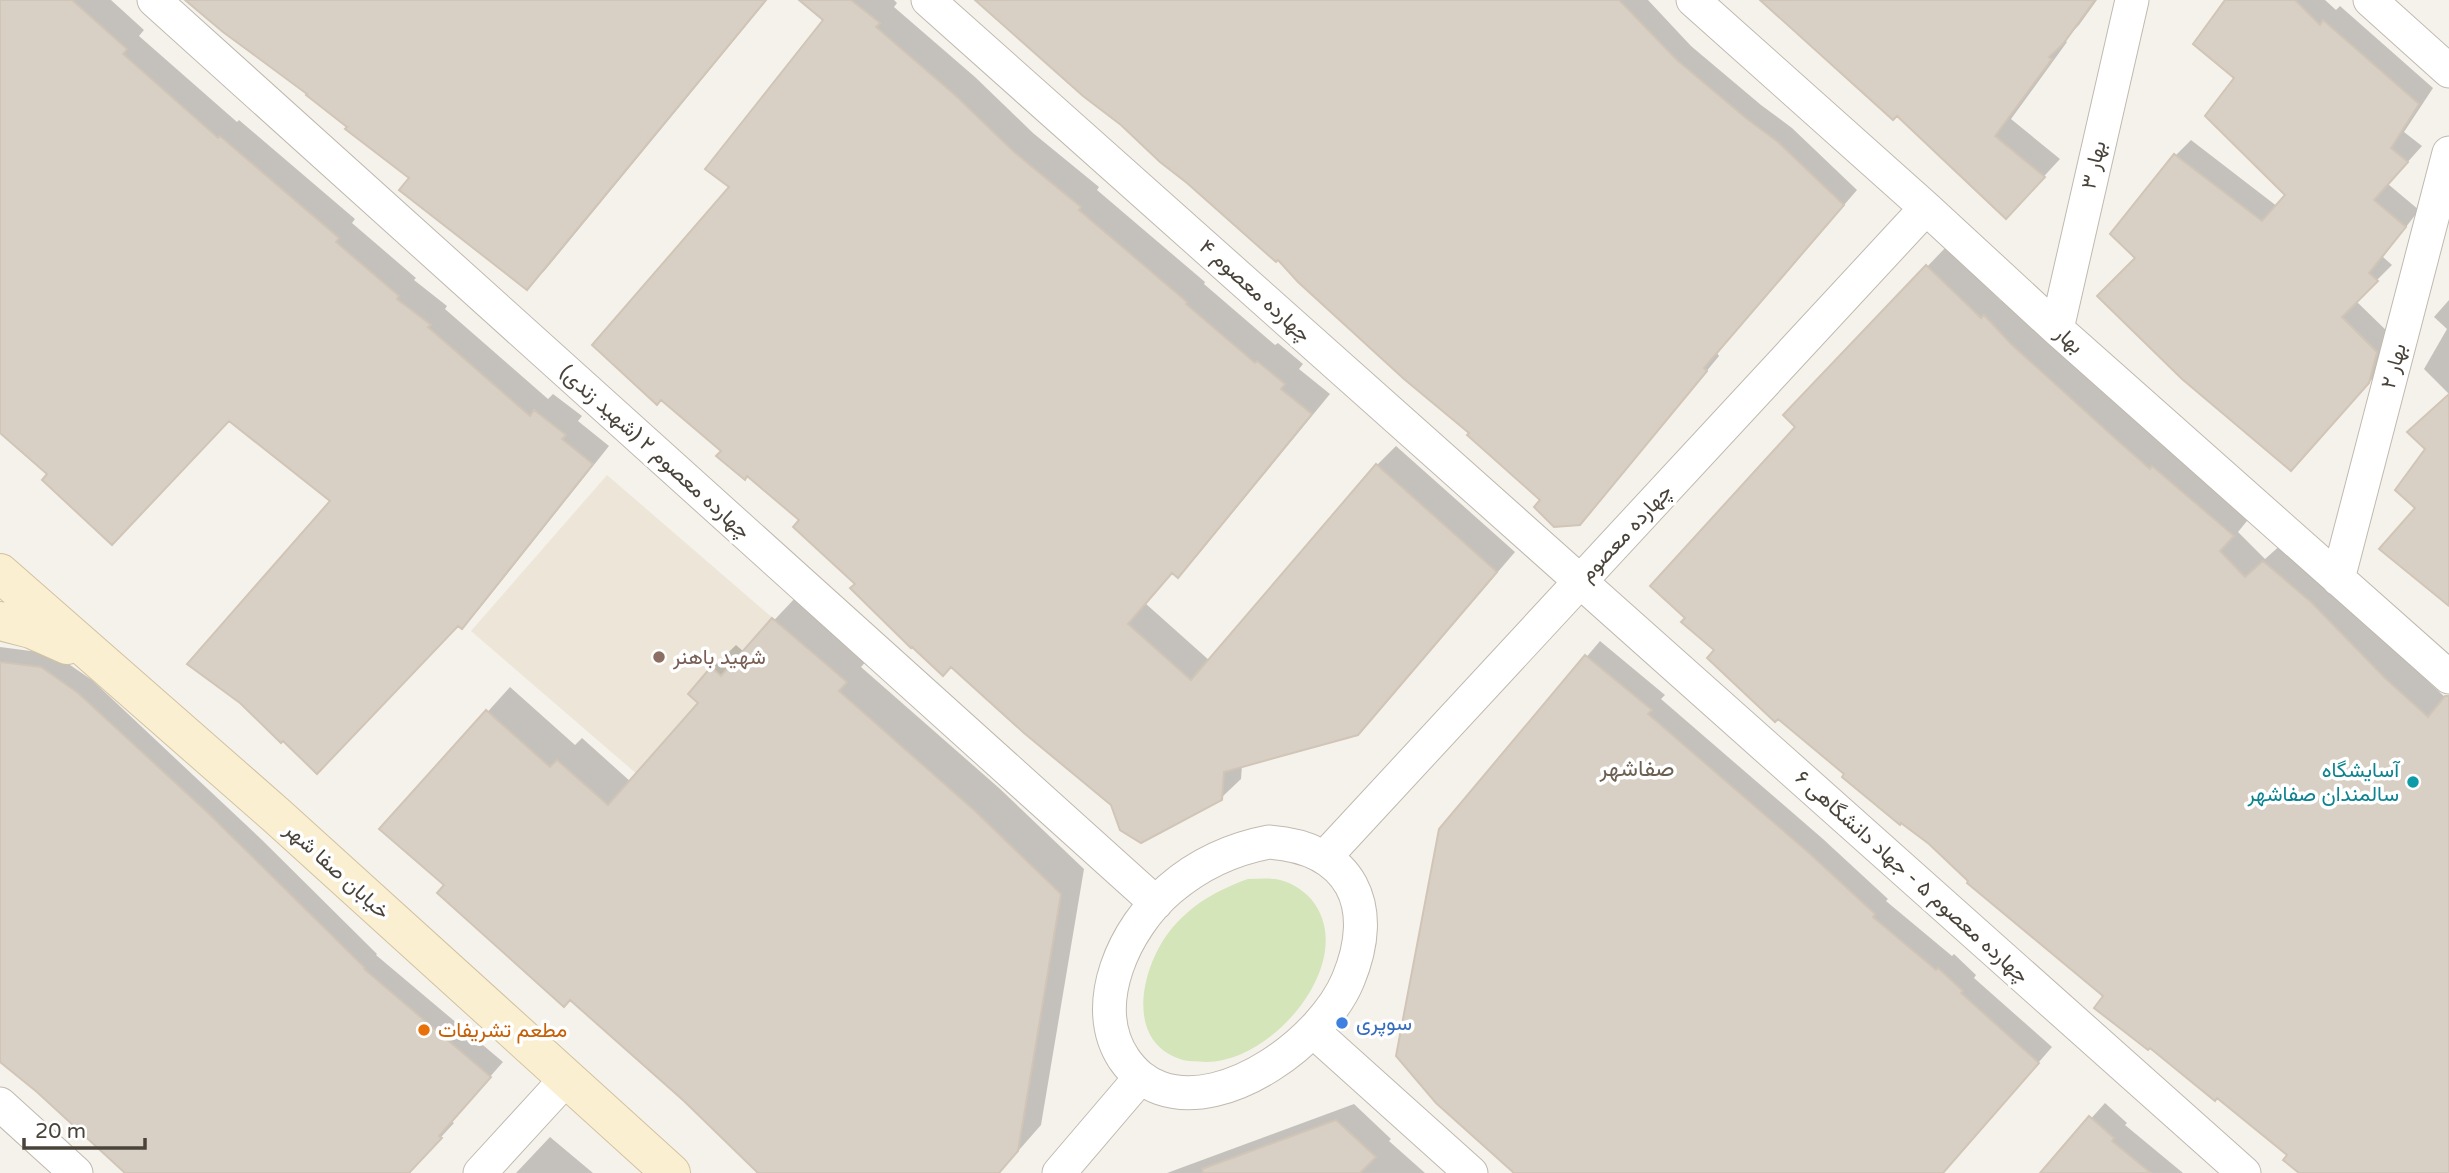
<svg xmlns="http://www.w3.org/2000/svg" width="2449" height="1173" font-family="'Varela Round',Vazirmatn,sans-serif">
  <rect width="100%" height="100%" fill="#f5f2ec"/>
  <path fill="#ede6d8" d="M 607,475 L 847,682 L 711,838 L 471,631 Z"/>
  <path fill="#d3e5b9" d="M 1248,879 C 1257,879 1266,878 1275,879 C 1289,881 1302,889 1311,899 C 1361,959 1273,1063 1206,1062 C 1198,1061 1187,1062 1180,1059 C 1124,1040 1142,967 1169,932 C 1190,905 1217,890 1248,879 Z"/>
  <path fill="#0003" d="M 0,0 L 111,0 L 144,30 L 139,36 L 237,122 L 239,120 L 355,219 L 352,223 L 416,278 L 414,280 L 447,306 L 445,309 L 548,399 L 553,394 L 582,416 L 578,421 L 609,446 L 479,609 L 462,626 L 333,500 L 230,419 L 0,431 Z
    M 188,0 L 767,0 L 546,269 L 527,288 L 412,178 Z
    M 801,0 L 894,0 L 897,3 L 894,7 L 975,77 L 1033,133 L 1099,187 L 1097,190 L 1205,282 L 1204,284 L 1275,345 L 1278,343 L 1303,364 L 1299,369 L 1330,394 L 1197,556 L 1178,576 L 1173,572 L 1145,603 L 1210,661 L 1377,465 L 1396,446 L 1515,552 L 1377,713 L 1357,733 L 1242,765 L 1241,779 L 1221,798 L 1113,804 L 857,584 L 801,520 L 724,450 L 731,187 L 826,20 Z
    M 978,0 L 1648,0 L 1691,46 L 1761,105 L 1792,128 L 1857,190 L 1717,353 L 1719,356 L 1593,509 L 1579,524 L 1543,500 L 1278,257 Z
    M 1763,0 L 2097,0 L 2079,25 L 2064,40 L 2067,42 L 2011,119 L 2060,159 L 2022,200 Z
    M 2227,0 L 2325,0 L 2336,10 L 2340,6 L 2433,88 L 2404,132 L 2422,146 L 2388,184 L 2419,210 L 2383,257 L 2392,265 L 2356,301 L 2392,336 L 2384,366 L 2306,453 L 2137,258 L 2113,234 L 2176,155 L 2191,140 L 2278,207 L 2288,195 L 2237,78 Z
    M 1946,247 L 2001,301 L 2004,298 L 2030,325 L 2136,421 L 2251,516 L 2238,532 L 2265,559 L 2283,543 L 2331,584 L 2404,659 L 2447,699 L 2449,697 L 2449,1173 L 2302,1173 L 2290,1155 L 1971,881 L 1931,843 L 1847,774 L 1716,650 L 1797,427 L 1785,415 Z
    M 2449,300 L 2449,394 L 2424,369 L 2447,329 L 2434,317 Z
    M 797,596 L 869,658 L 861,667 L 999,788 L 1084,869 L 1041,1125 L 999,1173 L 760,1173 L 686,1100 L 382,829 L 510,687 L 575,745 L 582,738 L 631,782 L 700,703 L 712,668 L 736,645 L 744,652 Z
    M 1600,641 L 1665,695 L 1661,699 L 1823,839 L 1888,899 L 1886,901 L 1952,956 L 1954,954 L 1976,975 L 1974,978 L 2052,1047 L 1943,1173 L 1516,1173 L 1441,830 Z
    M 0,647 L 54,654 L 92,680 L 261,839 L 377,954 L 376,955 L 503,1062 L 451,1121 L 454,1123 L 408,1173 L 128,1173 L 0,1044 Z
    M 2105,1103 L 2127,1123 L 2125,1125 L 2183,1173 L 2042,1173 Z
    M 1354,1104 L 1391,1139 L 1389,1141 L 1425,1173 L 1167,1173 Z
    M 550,1137 L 593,1173 L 516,1173 Z"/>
  <path fill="#d9d0c5" stroke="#d0c5b6" stroke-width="2" d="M 0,0 L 72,0 L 127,49 L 123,54 L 218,138 L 220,136 L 339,238 L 336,242 L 399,296 L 397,299 L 431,325 L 428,327 L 530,416 L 534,410 L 566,435 L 562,439 L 593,464 L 462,629 L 458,626 L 317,774 L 283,741 L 281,743 L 240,703 L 187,664 L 330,501 L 229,421 L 112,545 L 42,480 L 47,474 L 0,433 Z
    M 185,0 L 766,0 L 527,290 L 399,190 L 409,178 L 345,129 L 347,127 L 306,95 L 307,94 L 223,32 Z
    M 799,0 L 851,0 L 880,23 L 876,27 L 956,96 L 1014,152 L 1081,207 L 1079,210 L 1187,302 L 1186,304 L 1255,363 L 1257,361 L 1285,384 L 1281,389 L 1312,414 L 1178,578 L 1172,573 L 1128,624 L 1191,680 L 1376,464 L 1497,572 L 1358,735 L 1224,772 L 1222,800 L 1141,843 L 1120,830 L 1111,805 L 1024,733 L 951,667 L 943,676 L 912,647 L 911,648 L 850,588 L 855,584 L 793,527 L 799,520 L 747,476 L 745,480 L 716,456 L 721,451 L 661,400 L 657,405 L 592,345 L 729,187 L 705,169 L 823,20 Z
    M 975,0 L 1619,0 L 1677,60 L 1747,119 L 1778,142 L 1844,205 L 1704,368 L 1707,371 L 1580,525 L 1554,527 L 1534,507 L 1540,500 L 1467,435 L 1469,433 L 1404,379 L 1298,282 L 1278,260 L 1276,262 L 1187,183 L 1160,162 L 1121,125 L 1083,96 Z
    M 1760,0 L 2095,0 L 2063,44 L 2049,57 L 2052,59 L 1995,136 L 2045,177 L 2006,219 L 1897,116 L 1893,120 Z
    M 2225,0 L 2295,0 L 2320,25 L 2323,20 L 2419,104 L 2391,148 L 2408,162 L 2374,200 L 2406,227 L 2369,273 L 2378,281 L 2342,317 L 2377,352 L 2369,383 L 2291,471 L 2182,379 L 2097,296 L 2135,258 L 2110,234 L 2174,154 L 2262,221 L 2285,195 L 2205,116 L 2234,78 L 2193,44 Z
    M 1926,265 L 1981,318 L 1984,315 L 2011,344 L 2117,440 L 2150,469 L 2152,466 L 2234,536 L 2220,551 L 2245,577 L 2263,561 L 2312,603 L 2385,678 L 2428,717 L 2445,696 L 2449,696 L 2449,1173 L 2299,1173 L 2283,1160 L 2287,1155 L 2217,1098 L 2215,1101 L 2150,1048 L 2148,1050 L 2094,1008 L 2103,996 L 1967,883 L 1968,881 L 1929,844 L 1901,823 L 1900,825 L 1842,777 L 1844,774 L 1778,719 L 1775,722 L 1707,658 L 1714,650 L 1681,622 L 1685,618 L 1650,586 L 1795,427 L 1783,415 Z
    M 2449,394 L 2449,606 L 2379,549 L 2415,508 L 2395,490 L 2425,449 L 2407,432 Z
    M 772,618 L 847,682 L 839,691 L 975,811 L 1061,894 L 1018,1151 L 999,1173 L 758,1173 L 684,1101 L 570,1000 L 564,1007 L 437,893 L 444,885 L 379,829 L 486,710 L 550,767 L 557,760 L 608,805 L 698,703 L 688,694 L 711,667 L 721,676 Z
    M 1585,655 L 1652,710 L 1648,714 L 1809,853 L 1875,914 L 1873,917 L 1936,970 L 1938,968 L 1963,991 L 1961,993 L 2039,1063 L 1943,1173 L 1514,1173 L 1436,1103 L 1396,1056 L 1439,829 Z
    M 0,662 L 41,667 L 78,693 L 207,812 L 365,968 L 364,969 L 491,1077 L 439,1136 L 442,1138 L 409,1173 L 125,1173 L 37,1092 L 0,1062 Z
    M 2089,1116 L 2114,1138 L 2112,1141 L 2151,1173 L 2040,1173 Z
    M 1336,1120 L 1376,1157 L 1360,1173 L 1203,1173 L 1202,1169 Z"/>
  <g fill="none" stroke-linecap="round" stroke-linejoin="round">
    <defs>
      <path id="street" d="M 154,0 L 1156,903
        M 928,0 L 2244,1173
        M 1693,0 L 1926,208 L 2057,329 L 2449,677
        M 2370,0 L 2449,71
        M 2057,329 L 2132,0
        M 2338,579 L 2449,153
        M 1269,842 C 1352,848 1379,906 1348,980 C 1323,1040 1227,1112 1160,1088 C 1144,1082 1134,1073 1124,1059 C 1088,1005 1125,927 1170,889 C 1198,865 1232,849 1269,842 Z
        M 1325,857 L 1926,208
        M 1313,1031 L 1471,1173
        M 0,1104 L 76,1173
        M 480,1173 L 566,1079
        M 1059,1173 L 1140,1078"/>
      <path id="secondary" d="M 0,573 L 276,815 L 671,1173
        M 0,621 L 31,629 L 67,645"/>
    </defs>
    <use href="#street" stroke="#c0b9af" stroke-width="35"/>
    <use href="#secondary" stroke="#d1c2a0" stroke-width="40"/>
    <use href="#street" stroke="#fff" stroke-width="33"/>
    <use href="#secondary" stroke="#fbefd1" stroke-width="38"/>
  </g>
  <circle fill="#8d6e63" stroke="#fff" stroke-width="2.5" cx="659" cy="657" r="7"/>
  <circle fill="#0f9aa8" stroke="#fff" stroke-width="2.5" cx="2413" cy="782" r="7"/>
  <circle fill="#3f7fe0" stroke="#fff" stroke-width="2.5" cx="1342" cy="1023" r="7"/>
  <circle fill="#e8710a" stroke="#fff" stroke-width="2.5" cx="424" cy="1030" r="7"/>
  <g text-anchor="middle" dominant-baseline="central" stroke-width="7" stroke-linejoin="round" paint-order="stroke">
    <g font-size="21" fill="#49433a" stroke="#fff">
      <text transform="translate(2094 165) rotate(-77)">بهار ۳</text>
      <text transform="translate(1255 291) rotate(42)">چهارده معصوم ۴</text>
      <text transform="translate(2069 340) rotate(42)">بهار</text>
      <text transform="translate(2394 366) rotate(-75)">بهار ۲</text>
      <text transform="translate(655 452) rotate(42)">چهارده معصوم ۲ (شهید زندی)</text>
      <text transform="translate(1626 533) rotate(-47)">چهارده معصوم</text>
      <text transform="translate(337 871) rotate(42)">خیابان صفا شهر</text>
      <text transform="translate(1912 877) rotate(42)">چهارده معصوم ۵ - جهاد دانشگاهی ۶</text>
    </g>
    <g font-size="21" fill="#785e54" stroke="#fff" text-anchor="start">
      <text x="673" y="657">شهید باهنر</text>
    </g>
    <g font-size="21" fill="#0d838f" stroke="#fff" text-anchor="end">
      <text x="2399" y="770">آسایشگاه<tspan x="2399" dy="24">سالمندان صفاشهر</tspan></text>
    </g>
    <g font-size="21" fill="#366cbe" stroke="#fff" text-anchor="start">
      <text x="1356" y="1023">سوپری</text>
    </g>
    <g font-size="21" fill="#c56008" stroke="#fff" text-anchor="start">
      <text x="438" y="1030">مطعم تشريفات</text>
    </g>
    <g font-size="23" fill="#6b6052" stroke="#fff">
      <text x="1637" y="769">صفاشهر</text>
    </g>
  </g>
  <path d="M24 1138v10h121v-10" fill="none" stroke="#49433a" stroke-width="3.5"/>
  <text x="35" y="1138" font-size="21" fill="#49433a" stroke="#ffffff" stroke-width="5" paint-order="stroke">20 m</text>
</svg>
